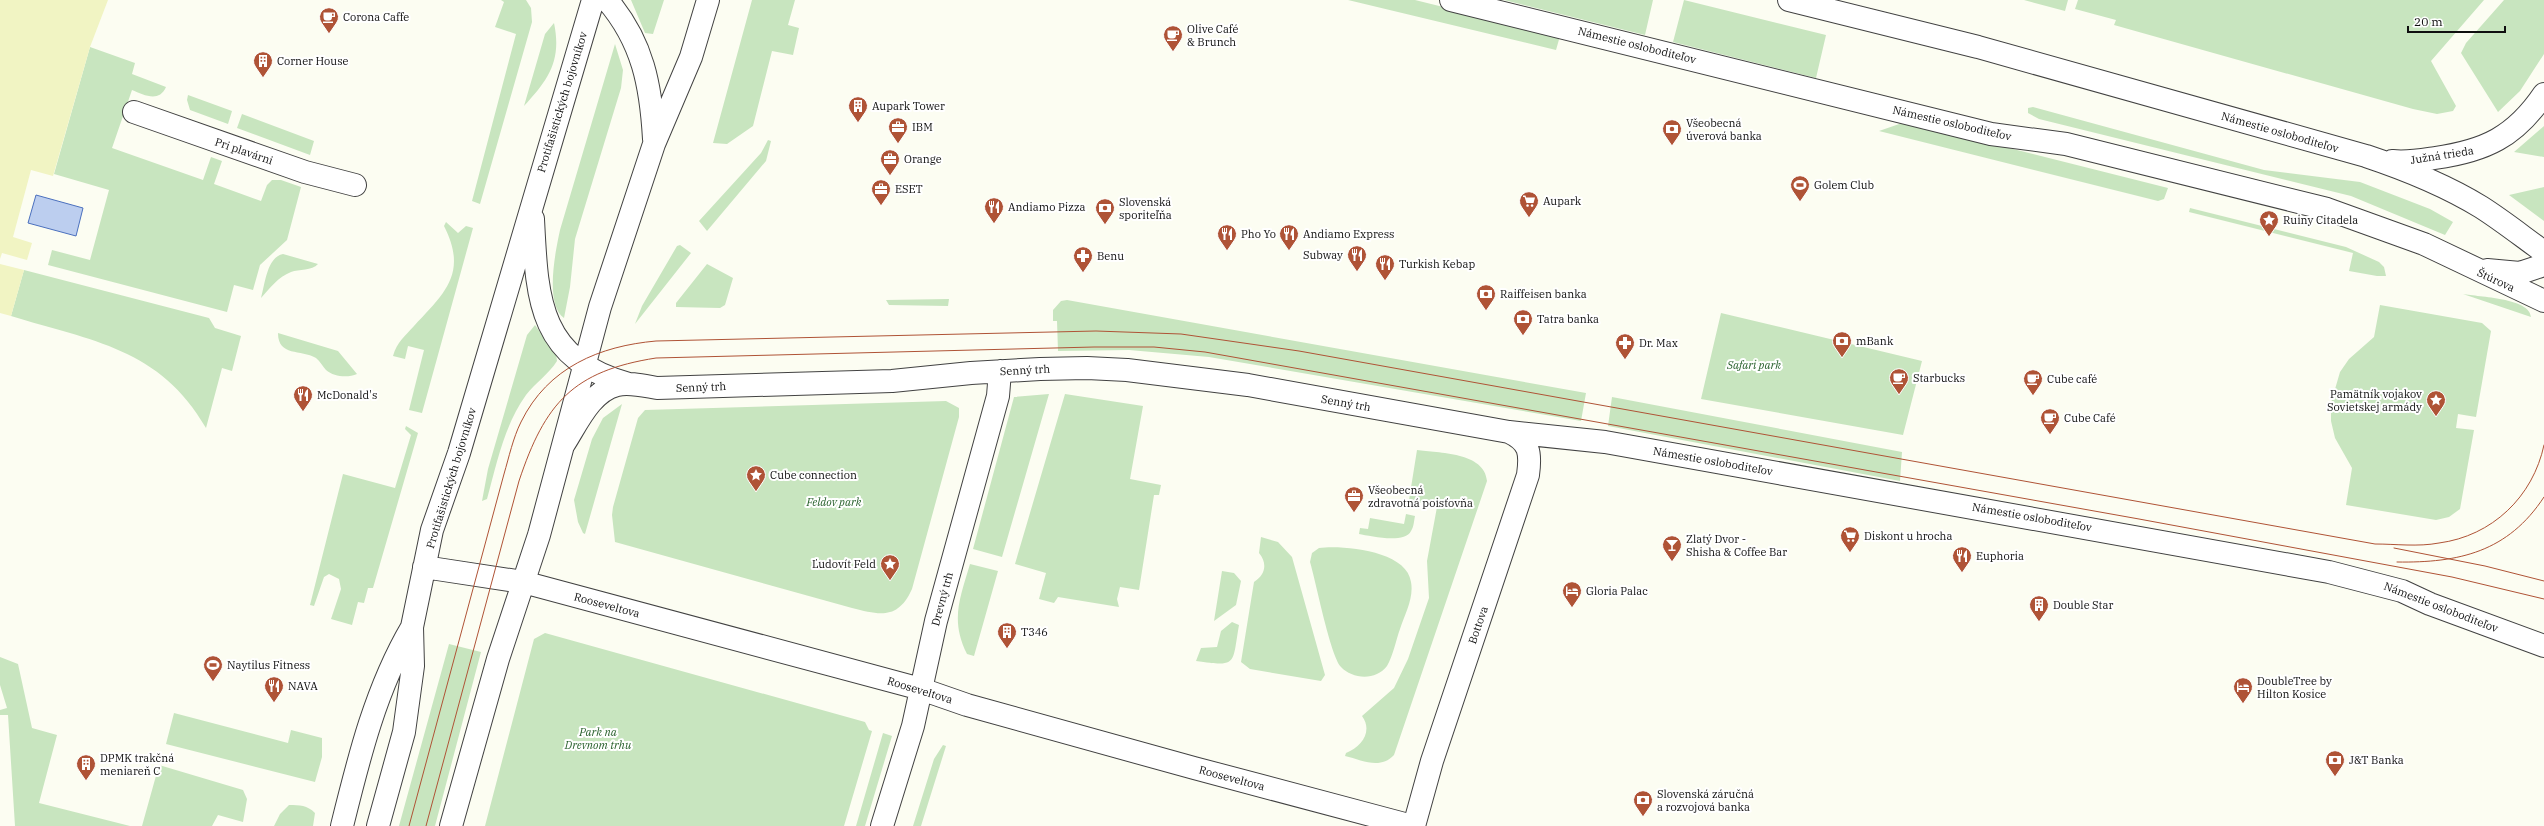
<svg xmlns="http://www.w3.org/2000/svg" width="2544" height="826" font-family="'IBM Plex Serif',serif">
  <rect width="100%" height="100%" fill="#fcfdf2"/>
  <path fill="#c8e5bf" d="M 501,0 L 526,0 L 531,8 L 532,22 L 480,204 L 472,201 L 516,34 L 495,27 L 504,2 Z
    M 631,0 L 664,0 L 653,34 L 645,33 Z
    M 752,0 L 795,0 L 788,25 L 799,28 L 793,55 L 772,51 L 753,126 L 727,144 L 713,143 Z
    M 1348,0 L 1415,0 L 1560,36 L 1556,50 Z
    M 1504,0 L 1653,0 L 1645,35 Z
    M 1684,0 L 1826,35 L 1816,78 L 1673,42 Z
    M 2024,0 L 2068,0 L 2065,11 Z
    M 2078,0 L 2484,0 L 2431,61 L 2456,106 L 2453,111 L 2437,114 L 2413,109 L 2114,25 L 2116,20 L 2075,9 Z
    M 2504,0 L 2544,0 L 2544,54 L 2520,91 L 2498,112 L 2461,53 L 2466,43 Z
    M 554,23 C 562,61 548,80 524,106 L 545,34 Z
    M 615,44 L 623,70 L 621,88 L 575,239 L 570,287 L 564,318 C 544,304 556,249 560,230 Z
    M 90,47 L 135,63 L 132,74 L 166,87 C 159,103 144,95 132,90 L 112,148 L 203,180 L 211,157 L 222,161 L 214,184 L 261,201 L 267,185 L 272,180 L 281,180 L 301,187 L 287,240 L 260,265 L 253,290 L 234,285 L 227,312 L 48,265 L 52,250 L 90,260 L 109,190 L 54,174 Z
    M 188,95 L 232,111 L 228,124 L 190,110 L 187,100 Z
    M 2033,107 L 2264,170 L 2360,182 L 2430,209 L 2453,222 L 2445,235 L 2351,196 L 2039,119 L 2028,113 L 2028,108 Z
    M 242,114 L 314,141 L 310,155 L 237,128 Z
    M 1905,122 L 2168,188 L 2164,199 L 2158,201 L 1879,131 Z
    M 2544,126 L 2544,157 L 2514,152 Z
    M 768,140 L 771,141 L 766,161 L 707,231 L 699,221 L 761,153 Z
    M 2544,187 L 2544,221 L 2509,195 Z
    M 2190,208 L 2346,247 L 2379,262 L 2384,267 L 2386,276 L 2377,276 L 2349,271 L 2353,253 L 2189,212 Z
    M 446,222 L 458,233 L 466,226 L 473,228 L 422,413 L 409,410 L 424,350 L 408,346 L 405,359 L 393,356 C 397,342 405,336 414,326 C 445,293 468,273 444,226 Z
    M 680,245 L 691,253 L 635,324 L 642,306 L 677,246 Z
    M 283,254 L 318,264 C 312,271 299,269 291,272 C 278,277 270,288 261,298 C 265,284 267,257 283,254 Z
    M 707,264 L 733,278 L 725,305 L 720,308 L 676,307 L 676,303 Z
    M 24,270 L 209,318 L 215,328 L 241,336 L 232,371 L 222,368 L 206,428 C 160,348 92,341 11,316 Z
    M 2463,294 C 2479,297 2530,298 2531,317 Z
    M 949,299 L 948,306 L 889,305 L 886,300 Z
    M 1067,300 L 1586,393 L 1581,421 L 1209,357 L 1129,350 L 1058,351 L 1057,321 L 1053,321 L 1053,310 L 1061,301 Z
    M 2380,305 L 2482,323 L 2491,331 L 2476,417 L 2458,414 L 2456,428 L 2474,430 L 2460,509 L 2449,517 L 2436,520 L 2346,505 L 2352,468 L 2335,438 L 2331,421 L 2331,403 L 2340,372 L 2349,359 L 2374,337 Z
    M 1721,313 L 1922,361 L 1903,435 L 1701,399 Z
    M 535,325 L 556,354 L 557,361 C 549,374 535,383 526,395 C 504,426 497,463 487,499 L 482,501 L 488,469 L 527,335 Z
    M 278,333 L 338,351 L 357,374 C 348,378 334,377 326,370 C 323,367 320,361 316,358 C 301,349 278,357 278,333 Z
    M 1049,394 L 1002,557 L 973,549 L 1014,397 Z
    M 1065,394 L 1143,406 L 1130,479 L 1161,485 L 1159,495 L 1154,495 L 1139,590 L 1120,587 L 1117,599 L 1119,607 L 1058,597 L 1054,603 L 1039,599 L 1046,573 L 1015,564 Z
    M 1612,397 L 1902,452 L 1900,481 L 1608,426 Z
    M 946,401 L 959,408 L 959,417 L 912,589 C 898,620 880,615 852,608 L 615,542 L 612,515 L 613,507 L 638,418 L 645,410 Z
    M 622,404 L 585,534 L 583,533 L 578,522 L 574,500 L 592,439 L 603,418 Z
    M 406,426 L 418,433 L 373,588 L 368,588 L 364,603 L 358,602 L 352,625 L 331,619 L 341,589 L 339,579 L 329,574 L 324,577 L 314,606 L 310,605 L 343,474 L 395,488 L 411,435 L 405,429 Z
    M 1417,450 C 1438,453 1485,452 1487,481 L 1394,755 C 1380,770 1362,760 1345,756 L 1346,753 C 1362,747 1373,731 1362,716 L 1394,688 L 1408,659 L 1429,598 L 1427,561 L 1437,507 L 1409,500 Z
    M 1406,514 L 1415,516 C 1414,520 1414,527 1411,531 C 1405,544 1370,536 1359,534 L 1360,528 L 1368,529 L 1370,518 L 1404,524 Z
    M 1261,537 L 1278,542 L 1292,557 L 1325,675 L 1321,681 L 1250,669 L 1241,662 L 1254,582 C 1265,575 1268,564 1259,553 Z
    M 1319,548 C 1344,545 1407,551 1411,582 C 1414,598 1405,614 1400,629 C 1396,640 1393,656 1387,666 C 1376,681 1352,679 1341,667 C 1330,654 1316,582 1310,562 L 1312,553 Z
    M 970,564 L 998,571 L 974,656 L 967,654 C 950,620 960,598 970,564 Z
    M 1222,571 L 1234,573 L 1241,581 L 1236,605 L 1214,621 Z
    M 1232,622 L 1239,625 C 1232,665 1238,667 1196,661 L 1201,648 L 1217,647 L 1221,631 Z
    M 545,633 L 865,722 L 869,730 L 872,731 L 844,826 L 485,826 L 534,639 Z
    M 449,644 L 481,652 L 435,826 L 399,826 Z
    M 0,657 L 18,664 L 32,728 L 57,735 L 39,803 L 130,826 L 15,826 L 8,715 L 0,715 L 0,710 L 7,708 L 0,685 Z
    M 174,713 L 288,743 L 291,730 L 322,738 L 322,757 L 315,782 L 166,744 Z
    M 883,733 L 892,736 L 865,826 L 856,826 Z
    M 943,745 L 946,746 L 921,826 L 913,826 L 934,759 Z
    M 159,765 L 243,790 L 247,799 L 243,822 L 218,815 L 212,826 L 142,826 Z
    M 289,805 C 300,805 307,805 315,813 L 313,826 L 274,826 L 280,814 Z"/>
  <path fill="#f1f4c3" d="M 0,0 L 108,0 L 90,47 L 53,176 L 31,170 L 13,237 L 32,243 L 27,260 L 2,253 L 0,259 Z
    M 0,264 L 24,270 L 11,316 L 0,313 Z"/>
  <path fill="#bcceef" stroke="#4b70be" d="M 36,195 L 83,208 L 76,236 L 28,223 Z"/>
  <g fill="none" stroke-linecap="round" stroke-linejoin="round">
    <defs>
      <path id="minor" d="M 607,0 C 643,42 651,86 654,139
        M 1451,0 L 1991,134 L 2066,144 L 2327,209 L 2424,244 L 2544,301
        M 1789,0 L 1978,47 L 2366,156 C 2405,169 2445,185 2481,207 C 2503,221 2523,237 2544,252
        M 134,112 L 305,172 L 355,185
        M 2392,161 C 2406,163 2422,160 2435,158 C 2485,151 2515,137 2544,94
        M 533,219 C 537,299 538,359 629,384
        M 2487,270 L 2520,273 L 2544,265
        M 564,444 C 577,424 591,391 617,385 C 630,382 645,386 657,388 L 892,381 L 971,373 L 1040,369 L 1087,368 L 1127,370 L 1248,385 L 1509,432 L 1605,442 L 2329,572 L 2402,591 L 2430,604 L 2544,646
        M 424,567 L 523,582 L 921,689 L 967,705 L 1194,768 L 1412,826
        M 342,826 C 359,757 376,688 412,627
        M 378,826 L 404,732 L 413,666 L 412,627 L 432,530 L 459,453 L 593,0
        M 451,826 L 498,659 L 539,535 L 600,307 L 654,144 L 691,57 L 708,0
        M 882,826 L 913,726 L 936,621 L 998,396 L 1000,371
        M 1414,826 L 1432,761 L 1528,475 C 1531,453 1530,442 1509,432"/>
    </defs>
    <use href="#minor" stroke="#424242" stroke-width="24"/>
    <use href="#minor" stroke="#fff" stroke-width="22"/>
    <path stroke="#af5336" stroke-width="1" d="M 2394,548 L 2485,566 L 2544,581
      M 2397,562 C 2459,563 2508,552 2544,497
      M 409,826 L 504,474 C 509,457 513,438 521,422 C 548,367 600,346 656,341 L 1096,331 L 1181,334 L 1299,351 L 2375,544 C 2396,544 2418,547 2439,543 C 2492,536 2533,497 2544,445
      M 426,826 L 519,481 C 545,403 573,371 656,358 L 1094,347 L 1154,347 L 1205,352 L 2139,519 L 2452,577 L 2544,599"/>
  </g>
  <defs>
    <symbol id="cafe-pin" viewBox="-11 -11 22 30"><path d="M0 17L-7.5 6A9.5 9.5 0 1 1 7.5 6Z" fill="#af5336" stroke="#fff"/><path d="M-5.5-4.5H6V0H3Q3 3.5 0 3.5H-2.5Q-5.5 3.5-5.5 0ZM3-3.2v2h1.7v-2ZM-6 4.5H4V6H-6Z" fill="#fff"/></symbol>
    <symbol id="building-pin" viewBox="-11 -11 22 30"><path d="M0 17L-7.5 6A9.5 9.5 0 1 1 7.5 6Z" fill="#af5336" stroke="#fff"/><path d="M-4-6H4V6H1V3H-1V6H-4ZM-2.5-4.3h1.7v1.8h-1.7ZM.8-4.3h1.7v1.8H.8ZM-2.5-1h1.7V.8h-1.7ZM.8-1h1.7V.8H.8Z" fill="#fff"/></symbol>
    <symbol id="office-pin" viewBox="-11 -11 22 30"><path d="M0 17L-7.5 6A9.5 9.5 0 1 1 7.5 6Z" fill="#af5336" stroke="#fff"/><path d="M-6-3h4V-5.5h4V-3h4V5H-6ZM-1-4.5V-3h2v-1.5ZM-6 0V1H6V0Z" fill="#fff"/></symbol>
    <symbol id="bank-pin" viewBox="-11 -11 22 30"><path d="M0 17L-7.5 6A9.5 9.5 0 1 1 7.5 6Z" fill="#af5336" stroke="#fff"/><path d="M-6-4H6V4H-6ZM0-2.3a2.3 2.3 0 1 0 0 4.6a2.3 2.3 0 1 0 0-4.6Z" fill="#fff"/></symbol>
    <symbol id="stadium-pin" viewBox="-11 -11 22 30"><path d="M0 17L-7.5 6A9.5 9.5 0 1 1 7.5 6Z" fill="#af5336" stroke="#fff"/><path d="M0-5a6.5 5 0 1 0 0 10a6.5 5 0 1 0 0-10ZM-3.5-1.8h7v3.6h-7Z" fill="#fff"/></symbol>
    <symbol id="supermarket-pin" viewBox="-11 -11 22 30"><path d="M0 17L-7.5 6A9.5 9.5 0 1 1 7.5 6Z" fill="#af5336" stroke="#fff"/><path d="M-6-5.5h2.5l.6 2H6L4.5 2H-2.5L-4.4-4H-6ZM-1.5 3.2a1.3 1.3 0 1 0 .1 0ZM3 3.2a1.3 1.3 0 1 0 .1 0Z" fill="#fff"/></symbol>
    <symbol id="restaurant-pin" viewBox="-11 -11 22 30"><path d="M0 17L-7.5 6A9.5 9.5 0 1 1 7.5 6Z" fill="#af5336" stroke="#fff"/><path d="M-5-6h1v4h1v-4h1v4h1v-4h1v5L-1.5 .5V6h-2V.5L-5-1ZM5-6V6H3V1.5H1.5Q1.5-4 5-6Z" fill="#fff"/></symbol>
    <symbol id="sight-pin" viewBox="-11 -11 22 30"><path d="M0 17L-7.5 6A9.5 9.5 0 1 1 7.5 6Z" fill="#af5336" stroke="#fff"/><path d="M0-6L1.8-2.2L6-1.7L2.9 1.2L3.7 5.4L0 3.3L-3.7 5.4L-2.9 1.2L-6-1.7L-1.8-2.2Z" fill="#fff"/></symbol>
    <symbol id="pharmacy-pin" viewBox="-11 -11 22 30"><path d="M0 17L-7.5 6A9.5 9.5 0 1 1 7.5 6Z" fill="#af5336" stroke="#fff"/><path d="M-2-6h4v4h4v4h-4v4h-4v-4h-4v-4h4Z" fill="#fff"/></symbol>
    <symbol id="bar-pin" viewBox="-11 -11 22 30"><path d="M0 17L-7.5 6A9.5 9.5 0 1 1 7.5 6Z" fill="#af5336" stroke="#fff"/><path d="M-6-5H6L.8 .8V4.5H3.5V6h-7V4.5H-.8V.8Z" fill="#fff"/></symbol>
    <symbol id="hotel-pin" viewBox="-11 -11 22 30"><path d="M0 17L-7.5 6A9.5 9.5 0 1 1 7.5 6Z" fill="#af5336" stroke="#fff"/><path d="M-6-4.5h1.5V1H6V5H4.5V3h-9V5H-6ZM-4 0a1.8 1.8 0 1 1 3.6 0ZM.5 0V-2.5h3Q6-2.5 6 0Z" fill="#fff"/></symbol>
  </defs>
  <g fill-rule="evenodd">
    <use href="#cafe-pin" x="318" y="6" width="22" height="30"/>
    <use href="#cafe-pin" x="1162" y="24" width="22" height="30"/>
    <use href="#building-pin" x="252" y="50" width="22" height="30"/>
    <use href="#building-pin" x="847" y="95" width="22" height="30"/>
    <use href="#office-pin" x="887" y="116" width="22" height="30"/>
    <use href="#bank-pin" x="1661" y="118" width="22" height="30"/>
    <use href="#office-pin" x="879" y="148" width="22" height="30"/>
    <use href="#stadium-pin" x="1789" y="174" width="22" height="30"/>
    <use href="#office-pin" x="870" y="178" width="22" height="30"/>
    <use href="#supermarket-pin" x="1518" y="190" width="22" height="30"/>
    <use href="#restaurant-pin" x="983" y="196" width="22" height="30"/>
    <use href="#bank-pin" x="1094" y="197" width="22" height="30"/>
    <use href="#sight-pin" x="2258" y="209" width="22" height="30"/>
    <use href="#restaurant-pin" x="1216" y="223" width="22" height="30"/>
    <use href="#restaurant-pin" x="1278" y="223" width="22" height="30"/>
    <use href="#restaurant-pin" x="1346" y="244" width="22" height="30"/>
    <use href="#pharmacy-pin" x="1072" y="245" width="22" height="30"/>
    <use href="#restaurant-pin" x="1374" y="253" width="22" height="30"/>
    <use href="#bank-pin" x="1475" y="283" width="22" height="30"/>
    <use href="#bank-pin" x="1512" y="308" width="22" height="30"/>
    <use href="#bank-pin" x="1831" y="330" width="22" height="30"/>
    <use href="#pharmacy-pin" x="1614" y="332" width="22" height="30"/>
    <use href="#cafe-pin" x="1888" y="367" width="22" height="30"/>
    <use href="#cafe-pin" x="2022" y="368" width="22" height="30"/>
    <use href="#restaurant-pin" x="292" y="384" width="22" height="30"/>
    <use href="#sight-pin" x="2425" y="389" width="22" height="30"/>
    <use href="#cafe-pin" x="2039" y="407" width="22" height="30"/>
    <use href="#sight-pin" x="745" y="464" width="22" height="30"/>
    <use href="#office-pin" x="1343" y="485" width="22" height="30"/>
    <use href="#supermarket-pin" x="1839" y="525" width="22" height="30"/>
    <use href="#bar-pin" x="1661" y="534" width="22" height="30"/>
    <use href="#restaurant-pin" x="1951" y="545" width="22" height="30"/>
    <use href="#sight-pin" x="879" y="553" width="22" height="30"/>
    <use href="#hotel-pin" x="1561" y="580" width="22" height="30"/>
    <use href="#building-pin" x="2028" y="594" width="22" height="30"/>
    <use href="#building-pin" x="996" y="621" width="22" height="30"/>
    <use href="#stadium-pin" x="202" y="654" width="22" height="30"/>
    <use href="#restaurant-pin" x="263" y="675" width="22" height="30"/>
    <use href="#hotel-pin" x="2232" y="676" width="22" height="30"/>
    <use href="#bank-pin" x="2324" y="749" width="22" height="30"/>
    <use href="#building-pin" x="75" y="753" width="22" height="30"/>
    <use href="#bank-pin" x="1632" y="789" width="22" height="30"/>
  </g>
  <g text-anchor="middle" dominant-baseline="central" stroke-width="4" stroke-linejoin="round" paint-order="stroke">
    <g font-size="11" fill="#0f0f0f" stroke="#fff" text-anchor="start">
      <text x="343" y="17">Corona Caffe</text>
      <text x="1187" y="29">Olive Café<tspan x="1187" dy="13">&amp; Brunch</tspan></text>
      <text x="277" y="61">Corner House</text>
      <text x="872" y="106">Aupark Tower</text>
      <text x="1686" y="123">Všeobecná<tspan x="1686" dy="13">úverová banka</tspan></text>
      <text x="912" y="127">IBM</text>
      <text x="904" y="159">Orange</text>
      <text x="1814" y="185">Golem Club</text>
      <text x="895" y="189">ESET</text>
      <text x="1543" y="201">Aupark</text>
      <text x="1119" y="202">Slovenská<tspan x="1119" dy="13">sporiteľňa</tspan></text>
      <text x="1008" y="207">Andiamo Pizza</text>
      <text x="2283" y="220">Ruiny Citadela</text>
      <text x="1241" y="234">Pho Yo</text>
      <text x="1303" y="234">Andiamo Express</text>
      <text x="1343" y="255" text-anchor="end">Subway</text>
      <text x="1097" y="256">Benu</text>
      <text x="1399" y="264">Turkish Kebap</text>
      <text x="1500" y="294">Raiffeisen banka</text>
      <text x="1537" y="319">Tatra banka</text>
      <text x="1856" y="341">mBank</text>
      <text x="1639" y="343">Dr. Max</text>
      <text x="1913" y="378">Starbucks</text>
      <text x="2047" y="379">Cube café</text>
      <text x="2422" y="394" text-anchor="end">Pamätník vojakov<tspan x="2422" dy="13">Sovietskej armády</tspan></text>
      <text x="317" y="395">McDonald's</text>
      <text x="2064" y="418">Cube Café</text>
      <text x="770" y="475">Cube connection</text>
      <text x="1368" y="490">Všeobecná<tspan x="1368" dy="13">zdravotná poisťovňa</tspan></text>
      <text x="1864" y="536">Diskont u hrocha</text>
      <text x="1686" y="539">Zlatý Dvor -<tspan x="1686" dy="13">Shisha &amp; Coffee Bar</tspan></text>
      <text x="1976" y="556">Euphoria</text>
      <text x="876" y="564" text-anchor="end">Ľudovít Feld</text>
      <text x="1586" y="591">Gloria Palac</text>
      <text x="2053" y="605">Double Star</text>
      <text x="1021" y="632">T346</text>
      <text x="227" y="665">Naytilus Fitness</text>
      <text x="2257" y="681">DoubleTree by<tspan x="2257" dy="13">Hilton Kosice</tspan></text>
      <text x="288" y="686">NAVA</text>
      <text x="100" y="758">DPMK trakčná<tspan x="100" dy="13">meniareň C</tspan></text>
      <text x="2349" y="760">J&amp;T Banka</text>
      <text x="1657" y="794">Slovenská záručná<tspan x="1657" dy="13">a rozvojová banka</tspan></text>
    </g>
    <g font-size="11" fill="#0f0f0f" stroke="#fff">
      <text transform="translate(1637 45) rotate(14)">Námestie osloboditeľov</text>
      <text transform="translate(562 102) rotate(-73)">Protifašistických bojovníkov</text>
      <text transform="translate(1952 123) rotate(13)">Námestie osloboditeľov</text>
      <text transform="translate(2280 132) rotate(16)">Námestie osloboditeľov</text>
      <text transform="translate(244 151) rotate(19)">Pri plavárni</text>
      <text transform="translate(2442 155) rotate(-9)">Južná trieda</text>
      <text transform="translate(2496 280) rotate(25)">Štúrova</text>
      <text transform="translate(1025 370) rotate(-3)">Senný trh</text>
      <text transform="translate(701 387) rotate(-2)">Senný trh</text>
      <text transform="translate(1346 403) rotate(10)">Senný trh</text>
      <text transform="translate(1713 461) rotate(10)">Námestie osloboditeľov</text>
      <text transform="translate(451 478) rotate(-73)">Protifašistických bojovníkov</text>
      <text transform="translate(2032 517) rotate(10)">Námestie osloboditeľov</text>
      <text transform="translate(942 599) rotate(-75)">Drevný trh</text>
      <text transform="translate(607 605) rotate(15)">Rooseveltova</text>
      <text transform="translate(2441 607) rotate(21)">Námestie osloboditeľov</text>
      <text transform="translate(1478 625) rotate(-71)">Bottova</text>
      <text transform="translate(920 690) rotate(17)">Rooseveltova</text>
      <text transform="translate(1232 778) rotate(15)">Rooseveltova</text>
    </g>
    <g font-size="11" font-style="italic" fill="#265f2a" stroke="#fff">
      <text x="1754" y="365">Safari park</text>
      <text x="834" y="502">Feldov park</text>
      <text x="598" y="732">Park na<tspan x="598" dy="13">Drevnom trhu</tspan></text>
    </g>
  </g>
  <path d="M2408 26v6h97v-6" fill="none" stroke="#0f0f0f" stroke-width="2"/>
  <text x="2414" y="26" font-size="12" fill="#0f0f0f" stroke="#ffffff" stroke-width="3" paint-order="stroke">20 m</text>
</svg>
